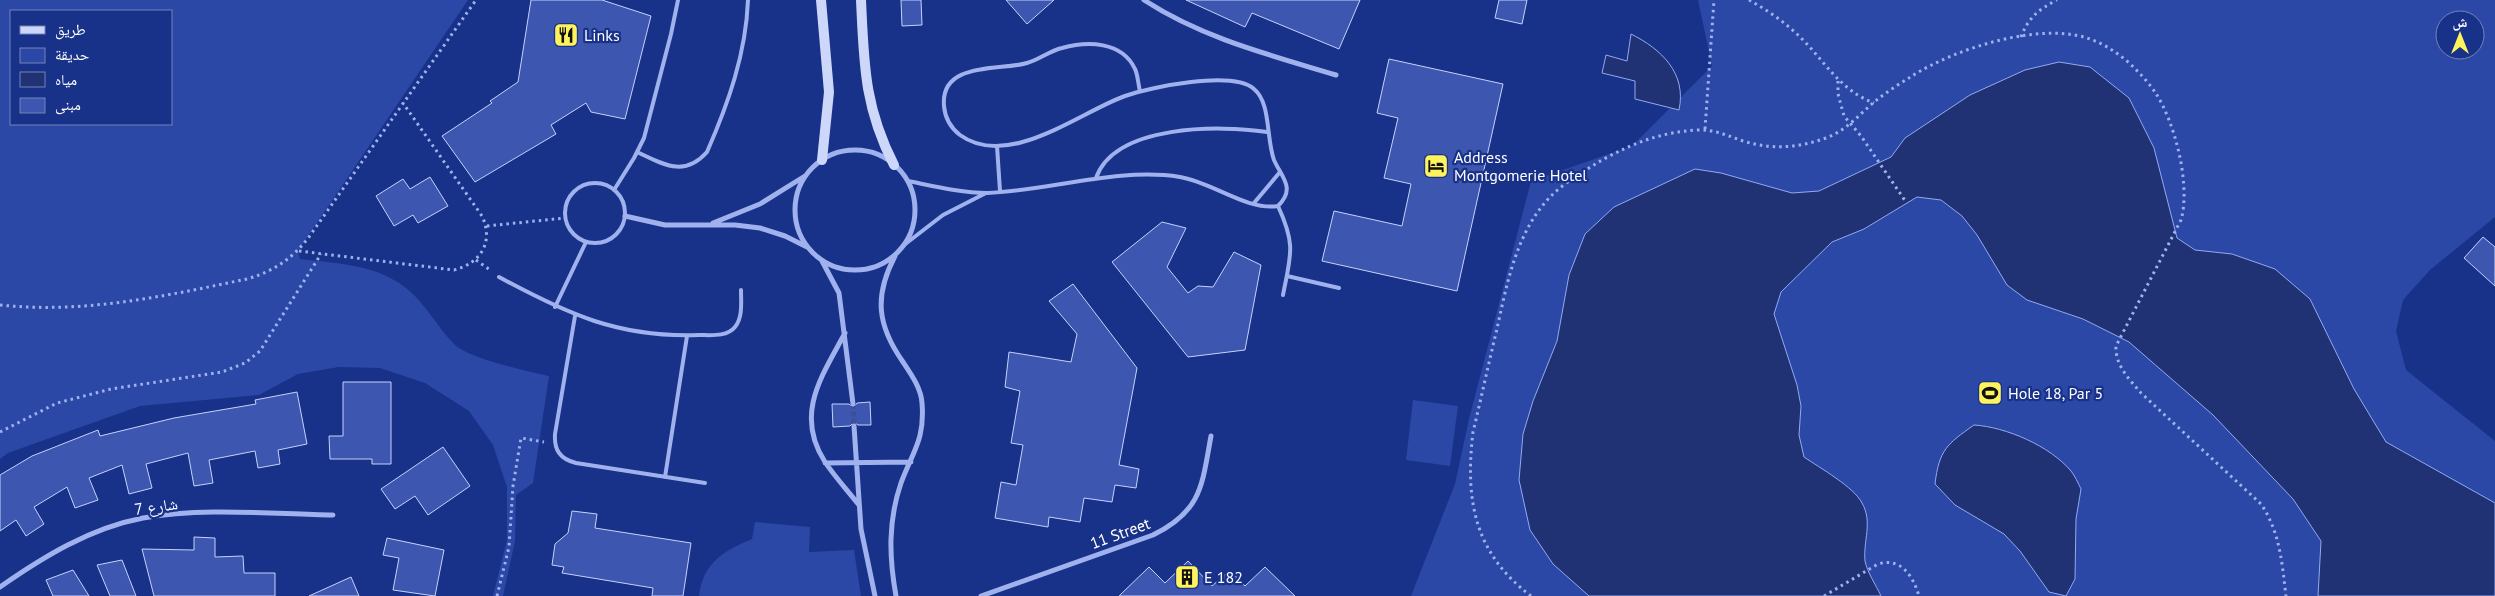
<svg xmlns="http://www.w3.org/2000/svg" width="2495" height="596" font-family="'PT Sans','Noto Naskh Arabic',sans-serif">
  <rect width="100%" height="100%" fill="#183189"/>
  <path fill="#2b48a7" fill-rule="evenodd" d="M 0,0 L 468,0 L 298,251 L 300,259 C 333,263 370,264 399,283 C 423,298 436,326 455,345 C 470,359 528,371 549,376 L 533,483 L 516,495 L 515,541 L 503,596 L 493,596 L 507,540 L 507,487 L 493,445 L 469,411 L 425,383 L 380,368 L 339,367 L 298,374 L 259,395 L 140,406 L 8,453 L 0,459 ZM 11,11 L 171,11 L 171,124 L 11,124 Z
    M 1698,0 L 2495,0 L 2495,217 L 2430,270 L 2403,300 L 2396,331 L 2406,370 L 2495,441 L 2495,596 L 1411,596 L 1455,484 L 1469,419 L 1531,181 L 1632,146 L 1712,66 ZM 2445,20 L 2475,20 L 2475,50 L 2445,50 Z
    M 1413,400 L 1458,406 L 1450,466 L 1406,460 Z
    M 755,522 L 810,527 L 809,552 L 854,550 L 861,596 L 699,596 C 703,563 723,551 752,539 Z"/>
  <path fill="#203274" stroke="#93aaf0" d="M 1631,34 C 1661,49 1687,73 1679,110 L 1635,99 L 1635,81 L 1602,73 L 1606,55 L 1627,61 Z
    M 2059,62 L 2090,67 L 2129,98 L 2154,148 L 2177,238 L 2195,250 L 2232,254 L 2275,269 L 2310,299 L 2354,389 L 2386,442 L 2495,503 L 2495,596 L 2318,596 L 2321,541 L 2293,499 L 2213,415 L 2129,342 L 2083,319 L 2027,300 L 2007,285 L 1977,235 L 1962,216 L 1941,200 L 1917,197 L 1864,229 L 1832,242 L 1781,292 L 1774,314 L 1797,385 L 1801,406 L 1799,435 L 1804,457 C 1820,468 1854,487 1862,503 C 1873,522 1863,541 1865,561 C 1867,572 1876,585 1881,596 L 1589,596 L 1553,564 L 1530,530 L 1519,480 L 1523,434 L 1533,401 L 1557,341 L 1569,275 L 1585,234 L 1614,207 L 1695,169 L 1721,173 L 1792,193 L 1819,191 L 1891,157 L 1905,138 L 1970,95 L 2025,70 Z
    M 1974,425 C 2006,427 2050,446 2071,471 C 2075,476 2078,483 2081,489 L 2076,519 L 2075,579 L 2066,596 L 2049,592 L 2020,551 L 2004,534 L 1955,505 L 1935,484 C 1939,450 1947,444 1974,425 Z"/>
  <path fill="#3d57b0" stroke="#c6d2fa" d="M 531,0 L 602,0 L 651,16 L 625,119 L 591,112 L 586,103 L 551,125 L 556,134 L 475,182 L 442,136 L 492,103 L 490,101 L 518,82 Z
    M 901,0 L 921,0 L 922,25 L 902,26 Z
    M 1006,0 L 1054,0 L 1027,24 Z
    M 1186,0 L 1360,0 L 1339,49 L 1252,13 L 1245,27 Z
    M 1499,0 L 1527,0 L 1522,24 L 1495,18 Z
    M 1389,59 L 1503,84 L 1457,291 L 1322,261 L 1334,211 L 1402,226 L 1411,184 L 1384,178 L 1398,118 L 1377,113 Z
    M 430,177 L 448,206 L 418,223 L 413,215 L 394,226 L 376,196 L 403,179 L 410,189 Z
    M 1162,222 L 1186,228 L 1167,267 L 1188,293 L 1198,286 L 1213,287 L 1234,252 L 1261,265 L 1245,350 L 1188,357 L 1112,262 Z
    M 2483,237 L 2495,247 L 2495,286 L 2464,258 Z
    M 1073,284 L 1137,368 L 1119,465 L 1139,469 L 1136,488 L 1115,485 L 1112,502 L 1084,498 L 1080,522 L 1049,517 L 1048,527 L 995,518 L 1001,482 L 1016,485 L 1023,445 L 1011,443 L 1020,391 L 1005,387 L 1009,352 L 1071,362 L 1077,334 L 1049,301 Z
    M 343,382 L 391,382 L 391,464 L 372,464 L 372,459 L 330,459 L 329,436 L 343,436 Z
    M 297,392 L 307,444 L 278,450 L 280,464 L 258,468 L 255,451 L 209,460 L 213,483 L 194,486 L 188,453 L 146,464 L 152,488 L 129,494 L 122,465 L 89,478 L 98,500 L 75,508 L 67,487 L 34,507 L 44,524 L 26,536 L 16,520 L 0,531 L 0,475 L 32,456 L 98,430 L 100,436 L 174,418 L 256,404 L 255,400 Z
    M 870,402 L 871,425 L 858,425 L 854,422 L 850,426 L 833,427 L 832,404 L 849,404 L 853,408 L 857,403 Z
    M 443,447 L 470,486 L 428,515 L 415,496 L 395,509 L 381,489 Z
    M 572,511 L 597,514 L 595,528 L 691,543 L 683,596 L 652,596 L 653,588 L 562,573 L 564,567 L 552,565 L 555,544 L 568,533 Z
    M 194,537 L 215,538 L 215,557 L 243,556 L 244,573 L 275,573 L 275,596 L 154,596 L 142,549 L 194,550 Z
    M 387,538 L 444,550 L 435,596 L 393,590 L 399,558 L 383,555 Z
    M 122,560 L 136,596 L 110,596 L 97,565 Z
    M 1188,561 L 1212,586 L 1230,570 L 1245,586 L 1265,567 L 1295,596 L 1119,596 L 1149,567 L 1165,583 Z
    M 73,570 L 89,596 L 53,596 L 46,580 Z
    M 351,577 L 359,596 L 309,596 Z"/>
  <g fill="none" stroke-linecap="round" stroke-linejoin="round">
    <path stroke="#3b509b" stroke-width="5" stroke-dasharray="5 2.5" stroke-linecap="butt" d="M 853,404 L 854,426"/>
    <path stroke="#a0b2ed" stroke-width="3" stroke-dasharray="2.5 4" stroke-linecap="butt" d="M 1749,0 C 1769,11 1789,25 1805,42 C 1827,65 1842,91 1874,103
      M 2021,37 C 2028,18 2039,9 2057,0
      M 1838,81 L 1838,94 L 1844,116 L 1861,136 L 1906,202
      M 1705,129 L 1714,0
      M 487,226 L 565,218
      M 299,251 L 454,270 C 481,263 494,242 482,216 L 403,103
      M 476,260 L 490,270
      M 0,305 C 84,314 165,296 247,279 C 274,271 292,259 309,237 L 476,0
      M 0,432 L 57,403 L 111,389 L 222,372 L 245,363 L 260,351 L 321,254
      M 497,596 L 509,547 L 513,486 L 521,438 L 544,442
      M 1531,596 C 1474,553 1465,500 1473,432 C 1481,399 1488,366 1496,333 C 1506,289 1514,241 1543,205 C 1559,185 1581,173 1602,160 C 1633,143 1662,132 1697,130 C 1714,129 1728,136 1743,141 C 1772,150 1798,148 1826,138 C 1845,131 1858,116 1873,103 C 1885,93 1899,84 1912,76 C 1956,48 2046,19 2095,41 C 2119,51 2140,71 2155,92 C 2175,122 2191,185 2181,220 L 2116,346 C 2115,365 2129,379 2141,393 L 2261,504 C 2280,532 2282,563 2286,596
      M 1824,596 L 1878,564 C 1901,557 1913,576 1919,596"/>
    <path stroke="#a0b2ed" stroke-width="4" d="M 997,146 L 1000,191
      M 637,152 C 663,164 684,178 707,152 C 728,104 746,54 748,0
      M 1096,178 C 1115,124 1220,125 1267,132
      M 908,181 C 933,186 961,193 987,193 C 1049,191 1117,167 1180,177 C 1212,182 1247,211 1278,206 C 1296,188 1282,178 1274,160 C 1266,138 1271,103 1254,89 C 1233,70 1150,87 1125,96 C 1080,112 1008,170 960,135 C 951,128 945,118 944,106 C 940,61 1001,71 1027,63 C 1039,60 1049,51 1062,48 C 1087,41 1122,41 1135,69 C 1138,75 1138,84 1140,91
      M565 213a30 30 0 1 1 60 0a30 30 0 1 1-60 0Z
      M 614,190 L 634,158 L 644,138 L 671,34 L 678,0
      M 1254,203 L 1280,172
      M 1278,206 C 1296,245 1291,254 1283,295
      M 904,245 L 943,215 L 986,193
      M 1287,276 L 1339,288
      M 499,277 C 567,314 619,338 699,335 C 711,335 727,337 735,327 C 743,317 741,302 741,290
      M 555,307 L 586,242
      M 575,316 L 555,434 C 554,450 560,459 576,463 L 705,483
      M 665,477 L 687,336"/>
    <path stroke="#a0b2ed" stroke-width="5" d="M 1144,0 C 1202,38 1270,55 1336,75
      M795 210a60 60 0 1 1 120 0a60 60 0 1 1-120 0Z
      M 625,216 L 665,225 L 735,225 L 760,228 L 785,236 L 807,247
      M 713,223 L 760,204 L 805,176
      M 895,256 C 874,296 877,325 903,362 C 911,374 921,388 922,403 C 925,440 913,451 901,483 C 888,521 889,557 896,596
      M 822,261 L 839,293 L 853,404
      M 845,333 C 822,376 794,414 825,462 C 835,477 848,491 859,505
      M 854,426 L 861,529 L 875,596
      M 825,463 L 911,462
      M 0,587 C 43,557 90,528 143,518 C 204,507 271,514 333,515
      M 981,596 L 1153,535 C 1202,511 1202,485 1211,436"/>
    <path stroke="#cdd7fa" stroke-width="10" d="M 821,0 L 829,92 L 822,160
      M 861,0 C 864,63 864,107 894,165"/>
  </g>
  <defs>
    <symbol id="restaurant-square" viewBox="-11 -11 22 22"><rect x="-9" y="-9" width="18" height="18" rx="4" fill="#fff35d" stroke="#183189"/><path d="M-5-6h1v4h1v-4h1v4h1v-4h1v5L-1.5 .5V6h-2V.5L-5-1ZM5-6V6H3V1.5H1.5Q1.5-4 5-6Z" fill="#111"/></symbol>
    <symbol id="hotel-square" viewBox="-11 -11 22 22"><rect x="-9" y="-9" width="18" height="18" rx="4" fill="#fff35d" stroke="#183189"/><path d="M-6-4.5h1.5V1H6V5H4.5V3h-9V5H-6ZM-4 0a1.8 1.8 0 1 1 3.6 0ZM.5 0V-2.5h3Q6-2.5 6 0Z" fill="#111"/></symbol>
    <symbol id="stadium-square" viewBox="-11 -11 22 22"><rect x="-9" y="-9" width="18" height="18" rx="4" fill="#fff35d" stroke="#183189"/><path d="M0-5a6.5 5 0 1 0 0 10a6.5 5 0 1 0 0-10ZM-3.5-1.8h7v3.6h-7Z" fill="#111"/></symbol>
    <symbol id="building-square" viewBox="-11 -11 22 22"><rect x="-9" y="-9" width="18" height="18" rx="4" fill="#fff35d" stroke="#183189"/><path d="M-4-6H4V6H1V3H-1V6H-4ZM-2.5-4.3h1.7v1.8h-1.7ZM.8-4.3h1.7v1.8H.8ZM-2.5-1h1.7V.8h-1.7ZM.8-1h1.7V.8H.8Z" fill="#111"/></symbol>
  </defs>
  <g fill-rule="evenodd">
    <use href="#restaurant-square" x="552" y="21" width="28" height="28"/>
    <use href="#hotel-square" x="1422" y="152" width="28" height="28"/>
    <use href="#stadium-square" x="1976" y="379" width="28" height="28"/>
    <use href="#building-square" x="1173" y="563" width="28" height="28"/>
  </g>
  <g text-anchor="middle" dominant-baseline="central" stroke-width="4.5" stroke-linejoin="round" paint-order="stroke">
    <g font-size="16" fill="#fff" stroke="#183189" text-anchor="start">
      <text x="584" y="35">Links</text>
      <text x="1454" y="157">Address<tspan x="1454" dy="18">Montgomerie Hotel</tspan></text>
      <text x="2008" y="393">Hole 18, Par 5</text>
      <text x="1204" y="577">E 182</text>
    </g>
    <g font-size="16" fill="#fff" stroke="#183189">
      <text transform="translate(156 506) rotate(-8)">شارع 7</text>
      <text transform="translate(1120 533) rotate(-20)">11 Street</text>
    </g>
  </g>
  <rect x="10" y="10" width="162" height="115" fill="#183189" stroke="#7483b8"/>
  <rect x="20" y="26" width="25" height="8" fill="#cdd7fa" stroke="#7483b8"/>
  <text x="55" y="35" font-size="15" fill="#ffffff">طريق</text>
  <rect x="20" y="48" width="25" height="15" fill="#2b48a7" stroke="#7483b8"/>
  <text x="55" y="60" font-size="15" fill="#ffffff">حديقة</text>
  <rect x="20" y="72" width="25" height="15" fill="#203274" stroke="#7483b8"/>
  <text x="55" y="85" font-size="15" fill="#ffffff">مياه</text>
  <rect x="20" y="98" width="25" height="15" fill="#3d57b0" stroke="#7483b8"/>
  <text x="55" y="110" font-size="15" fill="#ffffff">مبنى</text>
  <g transform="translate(2460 35)"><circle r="24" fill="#183189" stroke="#7483b8"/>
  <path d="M0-4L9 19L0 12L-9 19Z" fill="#fff35d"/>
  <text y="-8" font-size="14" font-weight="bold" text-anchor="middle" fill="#ffffff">ش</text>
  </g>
</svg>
